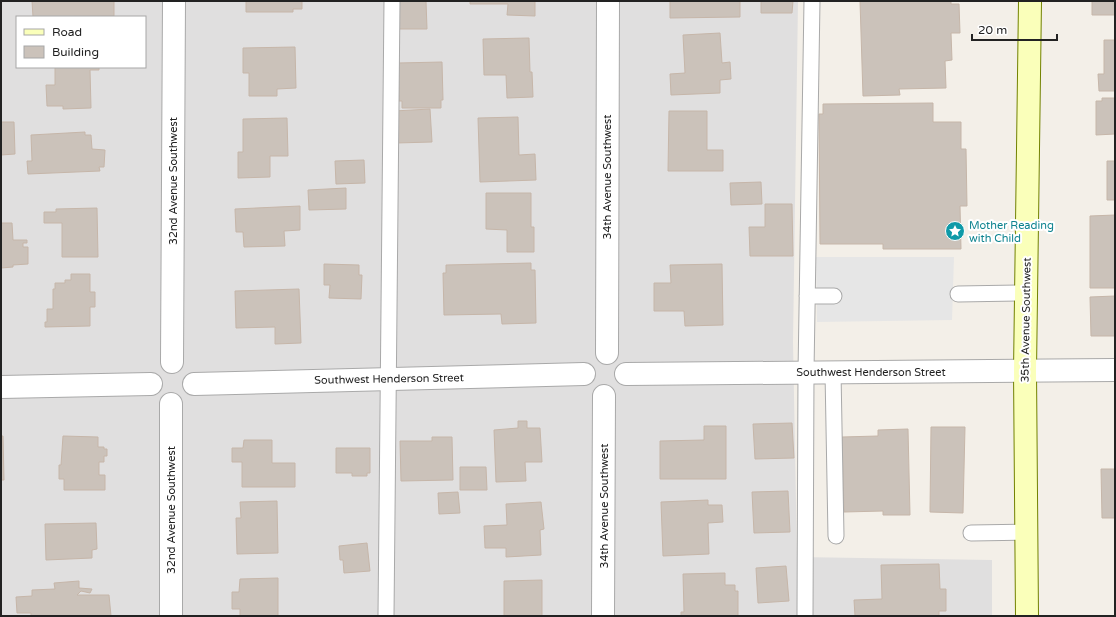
<svg xmlns="http://www.w3.org/2000/svg" width="1116" height="617" font-family="'Varela Round',sans-serif">
  <rect width="100%" height="100%" fill="#f3efe8"/>
  <path fill="#e0dfdf" fill-rule="evenodd" d="M 1,1 L 798,1 L 793,342 L 797,557 L 992,560 L 992,616 L 1,616 ZM 17,17 L 145,17 L 145,67 L 17,67 Z"/>
  <path fill="#e6e6e6" d="M 816,257 L 954,257 L 952,320 L 817,322 Z"/>
  <path fill="#cbc2ba" stroke="#c6b6a9" d="M 32,1 L 114,1 L 114,16 L 33,17 Z
    M 246,1 L 302,1 L 302,9 L 293,9 L 293,12 L 246,12 Z
    M 398,1 L 426,1 L 427,29 L 398,29 Z
    M 470,1 L 535,1 L 535,16 L 507,15 L 508,4 L 470,4 Z
    M 670,1 L 740,1 L 740,17 L 670,18 Z
    M 761,1 L 793,1 L 792,13 L 761,13 Z
    M 860,1 L 951,1 L 951,4 L 959,4 L 960,33 L 951,33 L 952,60 L 945,61 L 946,88 L 899,89 L 900,95 L 863,96 Z
    M 1092,1 L 1115,1 L 1115,15 L 1092,15 Z
    M 720,33 L 722,63 L 730,62 L 731,79 L 720,80 L 720,93 L 671,95 L 670,74 L 685,73 L 683,35 Z
    M 529,38 L 530,72 L 532,72 L 533,97 L 507,98 L 506,75 L 484,75 L 483,39 Z
    M 1104,40 L 1115,40 L 1115,91 L 1099,91 L 1098,74 L 1104,74 Z
    M 295,47 L 296,88 L 277,89 L 277,96 L 249,96 L 249,73 L 243,73 L 243,48 Z
    M 442,62 L 443,100 L 441,100 L 441,108 L 402,108 L 402,101 L 399,101 L 398,63 Z
    M 55,67 L 99,67 L 99,70 L 90,70 L 91,108 L 63,109 L 63,106 L 47,106 L 46,85 L 55,85 Z
    M 1102,98 L 1115,98 L 1115,134 L 1096,135 L 1096,101 L 1102,101 Z
    M 933,103 L 933,122 L 961,122 L 961,149 L 966,149 L 967,206 L 960,206 L 961,249 L 883,249 L 883,244 L 820,244 L 819,114 L 823,114 L 823,104 Z
    M 430,109 L 432,142 L 396,143 L 394,111 Z
    M 669,111 L 707,111 L 707,150 L 723,150 L 723,171 L 668,171 Z
    M 518,117 L 519,155 L 535,154 L 536,180 L 480,182 L 478,118 Z
    M 287,118 L 288,156 L 270,156 L 270,177 L 238,178 L 238,152 L 243,152 L 243,119 Z
    M 1,122 L 14,122 L 15,154 L 1,155 Z
    M 85,132 L 85,135 L 91,135 L 92,149 L 105,150 L 104,167 L 99,167 L 100,171 L 28,174 L 27,161 L 32,161 L 31,135 Z
    M 364,160 L 365,183 L 336,184 L 335,161 Z
    M 1107,161 L 1115,161 L 1115,200 L 1107,200 Z
    M 761,182 L 762,204 L 731,205 L 730,183 Z
    M 346,188 L 346,209 L 309,210 L 308,190 Z
    M 486,193 L 531,193 L 531,227 L 534,227 L 534,252 L 507,252 L 507,230 L 486,229 Z
    M 765,204 L 792,204 L 793,256 L 750,256 L 749,227 L 765,227 Z
    M 300,206 L 300,230 L 284,231 L 285,246 L 244,247 L 243,232 L 236,232 L 235,209 Z
    M 97,208 L 98,257 L 62,257 L 62,223 L 44,223 L 44,212 L 56,212 L 56,209 Z
    M 1115,215 L 1115,288 L 1090,288 L 1090,216 Z
    M 1,223 L 12,223 L 13,240 L 27,240 L 27,243 L 23,243 L 23,247 L 28,247 L 28,264 L 13,265 L 13,267 L 1,268 Z
    M 531,263 L 531,270 L 535,270 L 536,323 L 502,324 L 501,314 L 444,315 L 443,273 L 446,273 L 446,265 Z
    M 324,264 L 359,265 L 359,275 L 362,275 L 361,299 L 329,298 L 330,285 L 324,285 Z
    M 722,264 L 723,325 L 685,326 L 684,311 L 654,311 L 654,283 L 671,283 L 670,265 Z
    M 71,274 L 90,274 L 90,292 L 95,292 L 95,307 L 90,307 L 90,326 L 45,327 L 45,322 L 47,322 L 47,309 L 53,309 L 53,289 L 55,289 L 55,283 L 65,283 L 65,280 L 71,280 Z
    M 299,289 L 301,343 L 275,344 L 275,327 L 236,328 L 235,291 Z
    M 1115,296 L 1115,336 L 1091,336 L 1090,297 Z
    M 518,421 L 527,421 L 527,428 L 540,428 L 542,462 L 525,462 L 526,481 L 496,482 L 494,430 L 518,428 Z
    M 792,423 L 794,458 L 755,459 L 753,424 Z
    M 704,426 L 726,426 L 726,479 L 660,479 L 660,441 L 704,440 Z
    M 931,427 L 965,427 L 963,513 L 930,512 Z
    M 908,429 L 910,515 L 883,515 L 883,511 L 844,512 L 842,437 L 878,436 L 878,430 Z
    M 1,436 L 3,436 L 4,480 L 1,480 Z
    M 63,436 L 98,437 L 98,447 L 104,447 L 104,449 L 107,449 L 107,456 L 104,456 L 104,462 L 99,462 L 99,475 L 105,475 L 105,490 L 64,490 L 64,479 L 59,479 L 59,465 L 61,465 Z
    M 432,437 L 452,437 L 453,480 L 401,481 L 400,441 L 432,441 Z
    M 244,440 L 272,440 L 272,463 L 295,463 L 295,487 L 242,487 L 242,462 L 232,462 L 232,448 L 243,448 Z
    M 336,448 L 370,448 L 370,473 L 367,473 L 367,476 L 352,476 L 352,473 L 336,473 Z
    M 460,467 L 486,467 L 487,490 L 460,490 Z
    M 1101,469 L 1115,469 L 1115,518 L 1102,518 Z
    M 788,491 L 790,532 L 754,533 L 752,492 Z
    M 458,492 L 460,513 L 439,514 L 438,493 Z
    M 708,500 L 708,505 L 722,505 L 723,522 L 708,523 L 709,554 L 663,556 L 661,502 Z
    M 277,501 L 278,553 L 237,554 L 236,518 L 241,518 L 240,502 Z
    M 541,502 L 544,529 L 540,530 L 541,555 L 506,557 L 506,548 L 485,548 L 484,526 L 507,525 L 506,504 Z
    M 96,523 L 97,549 L 92,550 L 92,558 L 46,560 L 45,524 Z
    M 367,543 L 370,571 L 344,573 L 343,560 L 340,560 L 339,546 Z
    M 939,564 L 940,589 L 946,589 L 946,611 L 939,611 L 939,616 L 855,616 L 854,600 L 882,599 L 881,565 Z
    M 786,566 L 789,601 L 758,603 L 756,568 Z
    M 725,573 L 725,585 L 735,585 L 735,591 L 738,591 L 738,616 L 681,616 L 681,612 L 684,612 L 683,574 Z
    M 278,578 L 278,616 L 240,616 L 240,609 L 232,609 L 232,592 L 239,592 L 240,579 Z
    M 542,580 L 542,616 L 504,616 L 504,581 Z
    M 79,581 L 79,588 L 92,589 L 90,593 L 81,591 L 77,595 L 109,595 L 111,616 L 31,616 L 31,613 L 17,613 L 16,597 L 32,596 L 32,590 L 55,589 L 54,583 Z"/>
  <g fill="none" stroke-linecap="round" stroke-linejoin="round">
    <defs>
      <path id="service" d="M 958,294 L 1026,293
        M 807,296 L 834,296
        M 833,372 L 836,536
        M 971,533 L 1026,532
        M 386,616 L 392,1
        M 805,616 L 806,372 L 812,1"/>
      <path id="minor" d="M 607,353 L 608,1
        M 172,362 L 174,1
        M 626,374 L 1115,370
        M 194,384 L 584,374
        M 1,387 L 151,384
        M 171,616 L 171,404
        M 603,616 L 604,396"/>
      <path id="secondary" d="M 1027,616 L 1025,371 L 1030,1"/>
    </defs>
    <use href="#service" stroke="#a9a9a9" stroke-width="17"/>
    <use href="#minor" stroke="#a9a9a9" stroke-width="24"/>
    <use href="#secondary" stroke="#728200" stroke-width="24"/>
    <use href="#service" stroke="#fff" stroke-width="15"/>
    <use href="#minor" stroke="#fff" stroke-width="22"/>
    <use href="#secondary" stroke="#faffba" stroke-width="22"/>
  </g>
  <defs>
    <symbol id="sight-disc" viewBox="-11 -11 22 22"><circle r="9.5" fill="#0f9aa8" stroke="#fff"/><path d="M0-6L1.8-2.2L6-1.7L2.9 1.2L3.7 5.4L0 3.3L-3.7 5.4L-2.9 1.2L-6-1.7L-1.8-2.2Z" fill="#fff"/></symbol>
  </defs>
  <g fill-rule="evenodd">
    <use href="#sight-disc" x="944" y="220" width="22" height="22"/>
  </g>
  <g text-anchor="middle" dominant-baseline="central" stroke-width="4" stroke-linejoin="round" paint-order="stroke">
    <g font-size="11" fill="#222" stroke="#fff">
      <text transform="translate(607 177) rotate(-90)">34th Avenue Southwest</text>
      <text transform="translate(173 181) rotate(-90)">32nd Avenue Southwest</text>
      <text transform="translate(1026 320) rotate(-89)">35th Avenue Southwest</text>
      <text x="871" y="372">Southwest Henderson Street</text>
      <text transform="translate(389 379) rotate(-1)">Southwest Henderson Street</text>
      <text transform="translate(604 506) rotate(-90)">34th Avenue Southwest</text>
      <text transform="translate(171 510) rotate(-90)">32nd Avenue Southwest</text>
    </g>
    <g font-size="11" fill="#0d838f" stroke="#fff" text-anchor="start">
      <text x="969" y="225">Mother Reading<tspan x="969" dy="13">with Child</tspan></text>
    </g>
  </g>
  <rect width="1116" height="617" fill="none" stroke="#222222" stroke-width="4"/>
  <rect x="16" y="16" width="130" height="52" fill="#ffffff" stroke="#a7a7a7"/>
  <rect x="24" y="29" width="20" height="6" fill="#faffba" stroke="#a7a7a7"/>
  <text x="52" y="36" font-size="12" fill="#222222">Road</text>
  <rect x="24" y="46" width="20" height="12" fill="#cbc2ba" stroke="#a7a7a7"/>
  <text x="52" y="56" font-size="12" fill="#222222">Building</text>
  <path d="M972 34v6h85v-6" fill="none" stroke="#222222" stroke-width="2"/>
  <text x="978" y="34" font-size="12" fill="#222222" stroke="#ffffff" stroke-width="3" paint-order="stroke">20 m</text>
</svg>
